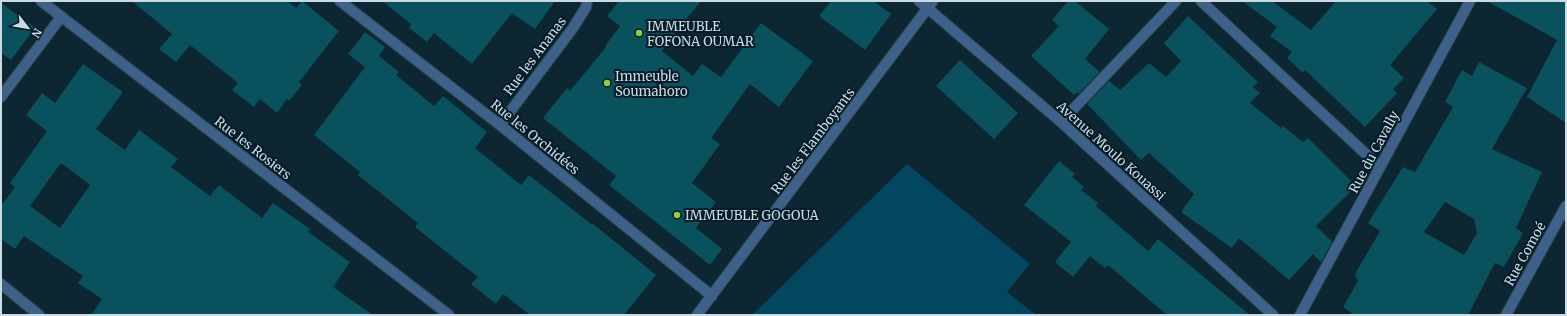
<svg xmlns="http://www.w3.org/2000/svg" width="1567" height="316" font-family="Merriweather,serif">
  <rect width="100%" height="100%" fill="#0c2632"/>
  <path fill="#034660" d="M 907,164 L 1030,264 L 1007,292 L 1036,315 L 752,315 Z"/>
  <path fill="#09515c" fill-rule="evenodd" d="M 132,1 L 287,1 L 296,8 L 302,1 L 339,31 L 299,82 L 302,85 L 289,101 L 287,99 L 277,113 L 260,99 L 254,107 L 232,90 L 238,83 L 190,45 L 176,62 L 159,49 L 172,34 Z
    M 382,1 L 555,1 L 535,29 L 512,13 L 472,64 L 434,33 L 427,42 L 409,28 L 411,24 Z
    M 619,1 L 701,1 L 670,39 L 671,40 L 662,51 L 693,76 L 702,64 L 721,77 L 761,23 L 813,61 L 779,107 L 750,84 L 711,138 L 720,144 L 692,183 L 716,202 L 696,228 L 722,249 L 710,265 L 609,185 L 616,176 L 543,118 L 567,88 L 570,91 L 606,47 L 605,46 L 620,26 L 607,16 Z
    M 831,1 L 873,1 L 891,14 L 865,50 L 819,16 Z
    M 1068,1 L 1075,1 L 1109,29 L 1085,59 L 1100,72 L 1078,94 L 1077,92 L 1074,95 L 1031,56 L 1059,26 L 1052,20 Z
    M 1242,1 L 1272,1 L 1311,30 L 1336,1 L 1427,1 L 1437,9 L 1390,65 L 1404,78 L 1393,89 L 1397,93 L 1365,127 L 1305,70 L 1303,73 L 1287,58 L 1292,52 L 1270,36 L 1277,27 Z
    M 1487,1 L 1566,1 L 1566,123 L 1527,97 L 1557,40 Z
    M 1,3 L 35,28 L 11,60 L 1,53 Z
    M 1188,16 L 1258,82 L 1253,87 L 1260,93 L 1250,103 L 1281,128 L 1283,126 L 1303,142 L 1308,138 L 1356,186 L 1316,226 L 1332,242 L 1321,262 L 1313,254 L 1289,280 L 1239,238 L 1232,248 L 1181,212 L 1194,194 L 1149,153 L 1141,160 L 1087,104 L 1109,81 L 1120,90 L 1149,63 L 1166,77 L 1181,61 L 1164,43 Z
    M 365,32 L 385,47 L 379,56 L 399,72 L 396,75 L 434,106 L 443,96 L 487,132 L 475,148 L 521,185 L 529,175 L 591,224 L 592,223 L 656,275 L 624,315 L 530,315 L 503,294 L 496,304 L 471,284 L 478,277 L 415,227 L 418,223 L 358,175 L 360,172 L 314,135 L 365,67 L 348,54 Z
    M 960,60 L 1018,113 L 994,139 L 936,86 Z
    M 1479,62 L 1527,88 L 1492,149 L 1542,172 L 1516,228 L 1523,233 L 1504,267 L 1495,263 L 1468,315 L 1354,315 L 1343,307 L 1358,281 L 1355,274 L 1380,231 L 1368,223 L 1403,167 L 1415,172 L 1453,107 L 1445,102 L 1462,70 L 1472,76 ZM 1445,202 L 1474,219 L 1477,233 L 1464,255 L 1424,232 Z
    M 83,64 L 123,92 L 96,129 L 125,150 L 139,130 L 178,159 L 171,167 L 210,196 L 219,185 L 262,218 L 273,203 L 310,229 L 308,232 L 350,262 L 333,287 L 373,315 L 91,315 L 102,299 L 78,283 L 83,276 L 24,236 L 15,249 L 1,239 L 1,206 L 15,187 L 10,183 L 47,131 L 26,115 L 42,93 L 55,103 ZM 61,163 L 90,185 L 60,228 L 30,206 Z
    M 1059,161 L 1075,174 L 1072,177 L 1084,187 L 1081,190 L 1098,203 L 1096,206 L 1148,251 L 1158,239 L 1250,315 L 1167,315 L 1108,265 L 1105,268 L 1090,256 L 1073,277 L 1055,262 L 1071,242 L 1024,205 Z"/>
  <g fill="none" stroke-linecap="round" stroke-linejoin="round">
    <defs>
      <path id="street" d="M 41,1 L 449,315
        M 340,1 L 500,125 L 712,296
        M 919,1 L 1061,122 L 1273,315
        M 1201,1 L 1380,167
        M 1,97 L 61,17
        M 1061,122 L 1176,1
        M 500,125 L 573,28 L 586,7 L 587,1
        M 1,284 L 39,315
        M 697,315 L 933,1
        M 1300,315 L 1470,1
        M 1506,315 L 1566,206"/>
    </defs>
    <use href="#street" stroke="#2b434e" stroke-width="12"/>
    <use href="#street" stroke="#3d6189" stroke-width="10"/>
  </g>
  <g fill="#93cc3d" stroke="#031c28" stroke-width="1.5">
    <circle cx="639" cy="33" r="4"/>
    <circle cx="607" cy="83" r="4"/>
    <circle cx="677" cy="215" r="4"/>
  </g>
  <g text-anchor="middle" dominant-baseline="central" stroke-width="4" stroke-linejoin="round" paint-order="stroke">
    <g font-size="13" fill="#ccdbe3" stroke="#031c28" text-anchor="start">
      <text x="647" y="26">IMMEUBLE<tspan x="647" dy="15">FOFONA OUMAR</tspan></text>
      <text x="615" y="76">Immeuble<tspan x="615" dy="15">Soumahoro</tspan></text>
      <text x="685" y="215">IMMEUBLE GOGOUA</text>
    </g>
    <g font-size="13" fill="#ccdbe3" stroke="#031c28">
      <text transform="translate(535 56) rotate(-53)">Rue les Ananas</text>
      <text transform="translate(535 137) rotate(39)">Rue les Orchidées</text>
      <text transform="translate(813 141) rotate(-53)">Rue les Flamboyants</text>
      <text transform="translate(253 148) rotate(38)">Rue les Rosiers</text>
      <text transform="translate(1111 151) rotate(42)">Avenue Moulo Kouassi</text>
      <text transform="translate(1374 152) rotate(-62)">Rue du Cavally</text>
      <text transform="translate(1525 254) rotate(-61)">Rue Comoé</text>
    </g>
  </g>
  <rect width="1567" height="316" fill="none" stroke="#ccdbe3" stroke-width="4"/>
  <g transform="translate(28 28) rotate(121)" stroke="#031c28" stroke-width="3" paint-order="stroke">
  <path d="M0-3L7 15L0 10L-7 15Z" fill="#ccdbe3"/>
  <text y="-6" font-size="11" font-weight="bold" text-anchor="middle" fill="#ccdbe3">N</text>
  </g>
</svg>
